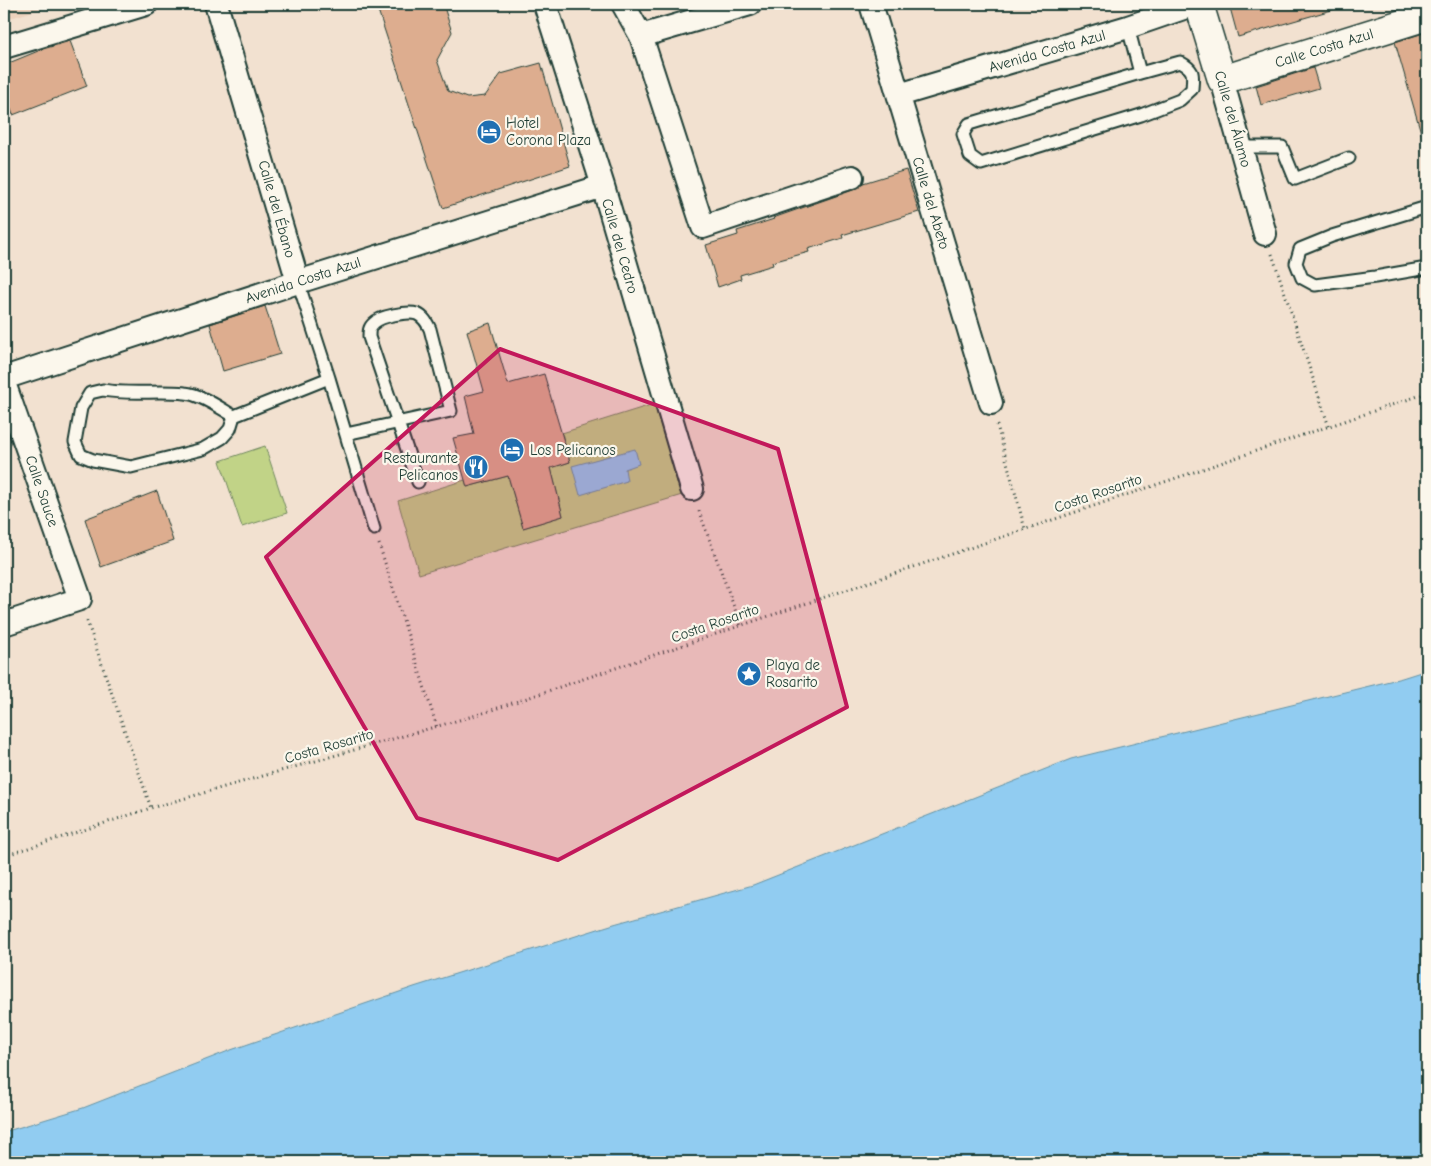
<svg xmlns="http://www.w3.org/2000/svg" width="1431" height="1166" font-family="'Comic Neue',sans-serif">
  <rect width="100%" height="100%" fill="#f2e1d0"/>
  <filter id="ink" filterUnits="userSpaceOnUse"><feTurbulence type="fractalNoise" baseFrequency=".02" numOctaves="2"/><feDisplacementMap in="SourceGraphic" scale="10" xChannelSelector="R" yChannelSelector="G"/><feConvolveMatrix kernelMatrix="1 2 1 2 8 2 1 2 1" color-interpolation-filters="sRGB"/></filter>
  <g filter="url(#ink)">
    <path fill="#ecd1bc" d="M 4,4 L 57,4 L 4,20 Z"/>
    <path fill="#c1d387" stroke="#70885e" d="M 654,404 L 682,495 L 419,574 L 398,501 L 465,480 L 467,487 L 508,476 L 523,528 L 563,516 L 551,468 L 570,462 L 562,433 Z
      M 265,446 L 287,513 L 242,527 L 220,461 Z"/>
    <path fill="#91ccf1" stroke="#6393a5" d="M 635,449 L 639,464 L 625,469 L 627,481 L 580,495 L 572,466 Z
      M 1427,670 L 1427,1162 L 4,1162 L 4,1132 L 83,1108 L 231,1050 L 414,987 L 614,924 L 753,885 L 1071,759 L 1402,678 Z"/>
    <path fill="#ddad8f" stroke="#1f3d34" d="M 376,4 L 443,4 L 452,32 L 437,60 L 448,91 L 467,98 L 485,96 L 501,74 L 541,63 L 570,166 L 443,208 Z
      M 1229,4 L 1335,4 L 1335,9 L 1238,37 Z
      M 1427,32 L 1427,135 L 1422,136 L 1395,42 Z
      M 70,41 L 87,86 L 13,115 L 4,90 L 4,65 L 43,49 Z
      M 1313,68 L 1319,88 L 1261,105 L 1256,86 Z
      M 906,170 L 919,212 L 842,235 L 843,238 L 808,249 L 809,252 L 772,262 L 773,265 L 740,275 L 741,279 L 718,287 L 706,245 L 738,235 L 737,231 L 774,219 L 773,218 L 856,189 L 863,183 Z
      M 265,306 L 280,354 L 223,371 L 210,324 Z
      M 490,323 L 508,384 L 544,374 L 570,462 L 551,468 L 563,516 L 523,528 L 508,476 L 467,487 L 453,438 L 474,434 L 465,396 L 484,391 L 467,331 Z
      M 157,491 L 173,541 L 101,567 L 85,519 Z"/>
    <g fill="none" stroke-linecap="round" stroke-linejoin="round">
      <defs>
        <path id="lane" d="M 1128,27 L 1140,73 L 969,124 L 963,134 L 970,156 L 981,164 L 1141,115 L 1180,100 L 1192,89 C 1193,74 1195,70 1180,62 L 1140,73
          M 1241,147 L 1282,147 L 1295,179 L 1349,158
          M 1427,207 L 1332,236 L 1300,249 L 1296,263 L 1302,278 L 1315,285 L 1375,277 L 1427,268
          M 298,282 L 329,378 L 374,529
          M 103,390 C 130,395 157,390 185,393 C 200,394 220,408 234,416 L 230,429 L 222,438 L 203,449 L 131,467 L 93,460 L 81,455 L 75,442 L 81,408 L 90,393 Z
          M 234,416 L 329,378
          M 346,434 C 381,426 416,419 451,411 L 430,329 C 427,323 424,317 417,314 C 408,311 380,316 374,323 C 369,327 369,331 369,337 L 418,482"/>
        <path id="street" d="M 216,4 L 298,282
          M 545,4 L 603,186 L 692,489
          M 623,4 L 641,36 L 703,227 L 852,177
          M 871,4 L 991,403
          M 641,36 L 750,4
          M 4,47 L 146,4
          M 1222,80 L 1265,234
          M 899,95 L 1128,27 L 1195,4
          M 4,378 L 298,282 L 603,186
          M 4,383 L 80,599 L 4,624"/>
        <path id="secondary" d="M 1199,4 L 1222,80 L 1427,16"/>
      </defs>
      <use href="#lane" stroke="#1f3d34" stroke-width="15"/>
      <use href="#street" stroke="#1f3d34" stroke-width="26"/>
      <use href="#secondary" stroke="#1f3d34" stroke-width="31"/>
      <path stroke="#1f3d34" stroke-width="3" stroke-dasharray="1 4" stroke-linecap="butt" d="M 1272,254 L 1329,427
        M 997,425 L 1025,529
        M 699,511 L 741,626
        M 379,544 L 437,727
        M 87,621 L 151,808
        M 4,856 L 151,808 L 480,714 L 1427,393"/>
      <use href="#lane" stroke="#fbf7ec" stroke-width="11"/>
      <use href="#street" stroke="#fbf7ec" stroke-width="22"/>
      <use href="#secondary" stroke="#fbf7ec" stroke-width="28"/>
    </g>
  </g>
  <path fill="#c2185b" fill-opacity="0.2" stroke="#c2185b" stroke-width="4" stroke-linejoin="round" d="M 500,349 L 778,449 L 847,707 L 558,860 L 417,818 L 266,557 Z"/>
  <defs>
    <symbol id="hotel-disc" viewBox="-11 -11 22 22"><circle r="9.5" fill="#1f6fb2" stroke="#fbf7ec"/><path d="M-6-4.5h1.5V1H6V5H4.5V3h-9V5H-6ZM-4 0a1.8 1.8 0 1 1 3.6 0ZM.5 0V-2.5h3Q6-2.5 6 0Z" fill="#fff"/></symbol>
    <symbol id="restaurant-disc" viewBox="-11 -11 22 22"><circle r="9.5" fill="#1f6fb2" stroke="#fbf7ec"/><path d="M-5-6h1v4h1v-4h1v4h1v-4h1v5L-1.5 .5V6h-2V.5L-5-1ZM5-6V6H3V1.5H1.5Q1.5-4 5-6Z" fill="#fff"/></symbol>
    <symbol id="sight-disc" viewBox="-11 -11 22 22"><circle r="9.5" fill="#1f6fb2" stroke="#fbf7ec"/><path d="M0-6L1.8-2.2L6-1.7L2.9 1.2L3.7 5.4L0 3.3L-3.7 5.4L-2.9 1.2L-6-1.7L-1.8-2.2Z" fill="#fff"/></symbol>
  </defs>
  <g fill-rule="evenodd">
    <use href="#hotel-disc" x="475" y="118" width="28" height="28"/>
    <use href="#hotel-disc" x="498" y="436" width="28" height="28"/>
    <use href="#restaurant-disc" x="462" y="453" width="28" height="28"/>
    <use href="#sight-disc" x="735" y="660" width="28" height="28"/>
  </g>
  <g text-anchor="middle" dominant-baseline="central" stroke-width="4.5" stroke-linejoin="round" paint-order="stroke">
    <g font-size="15" fill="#1f3d34" stroke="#fbf7ec">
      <text transform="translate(1324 48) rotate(-17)">Calle Costa Azul</text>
      <text transform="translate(1047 51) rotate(-16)">Avenida Costa Azul</text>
      <text transform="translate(1233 119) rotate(74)">Calle del Álamo</text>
      <text transform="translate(931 203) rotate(73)">Calle del Abeto</text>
      <text transform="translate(277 209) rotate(74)">Calle del Ébano</text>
      <text transform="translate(620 246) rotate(74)">Calle del Cedro</text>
      <text transform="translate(303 280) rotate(-18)">Avenida Costa Azul</text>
      <text transform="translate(42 491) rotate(71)">Calle Sauce</text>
      <text transform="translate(1098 493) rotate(-19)">Costa Rosarito</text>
      <text transform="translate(715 623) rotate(-19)">Costa Rosarito</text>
      <text transform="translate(329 746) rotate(-16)">Costa Rosarito</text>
    </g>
    <g font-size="15" fill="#1f3d34" stroke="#fbf7ec" text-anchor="start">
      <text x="506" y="123">Hotel<tspan x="506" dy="17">Corona Plaza</tspan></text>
      <text x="530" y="450">Los Pelicanos</text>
      <text x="458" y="458" text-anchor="end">Restaurante<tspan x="458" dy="17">Pelicanos</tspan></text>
      <text x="766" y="665">Playa de<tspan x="766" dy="17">Rosarito</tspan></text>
    </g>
  </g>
  <rect width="1431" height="1166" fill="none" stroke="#fbf7ec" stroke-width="20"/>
  <rect x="10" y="10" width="1411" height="1146" fill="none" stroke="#1f3d34" stroke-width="2" filter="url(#ink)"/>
</svg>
